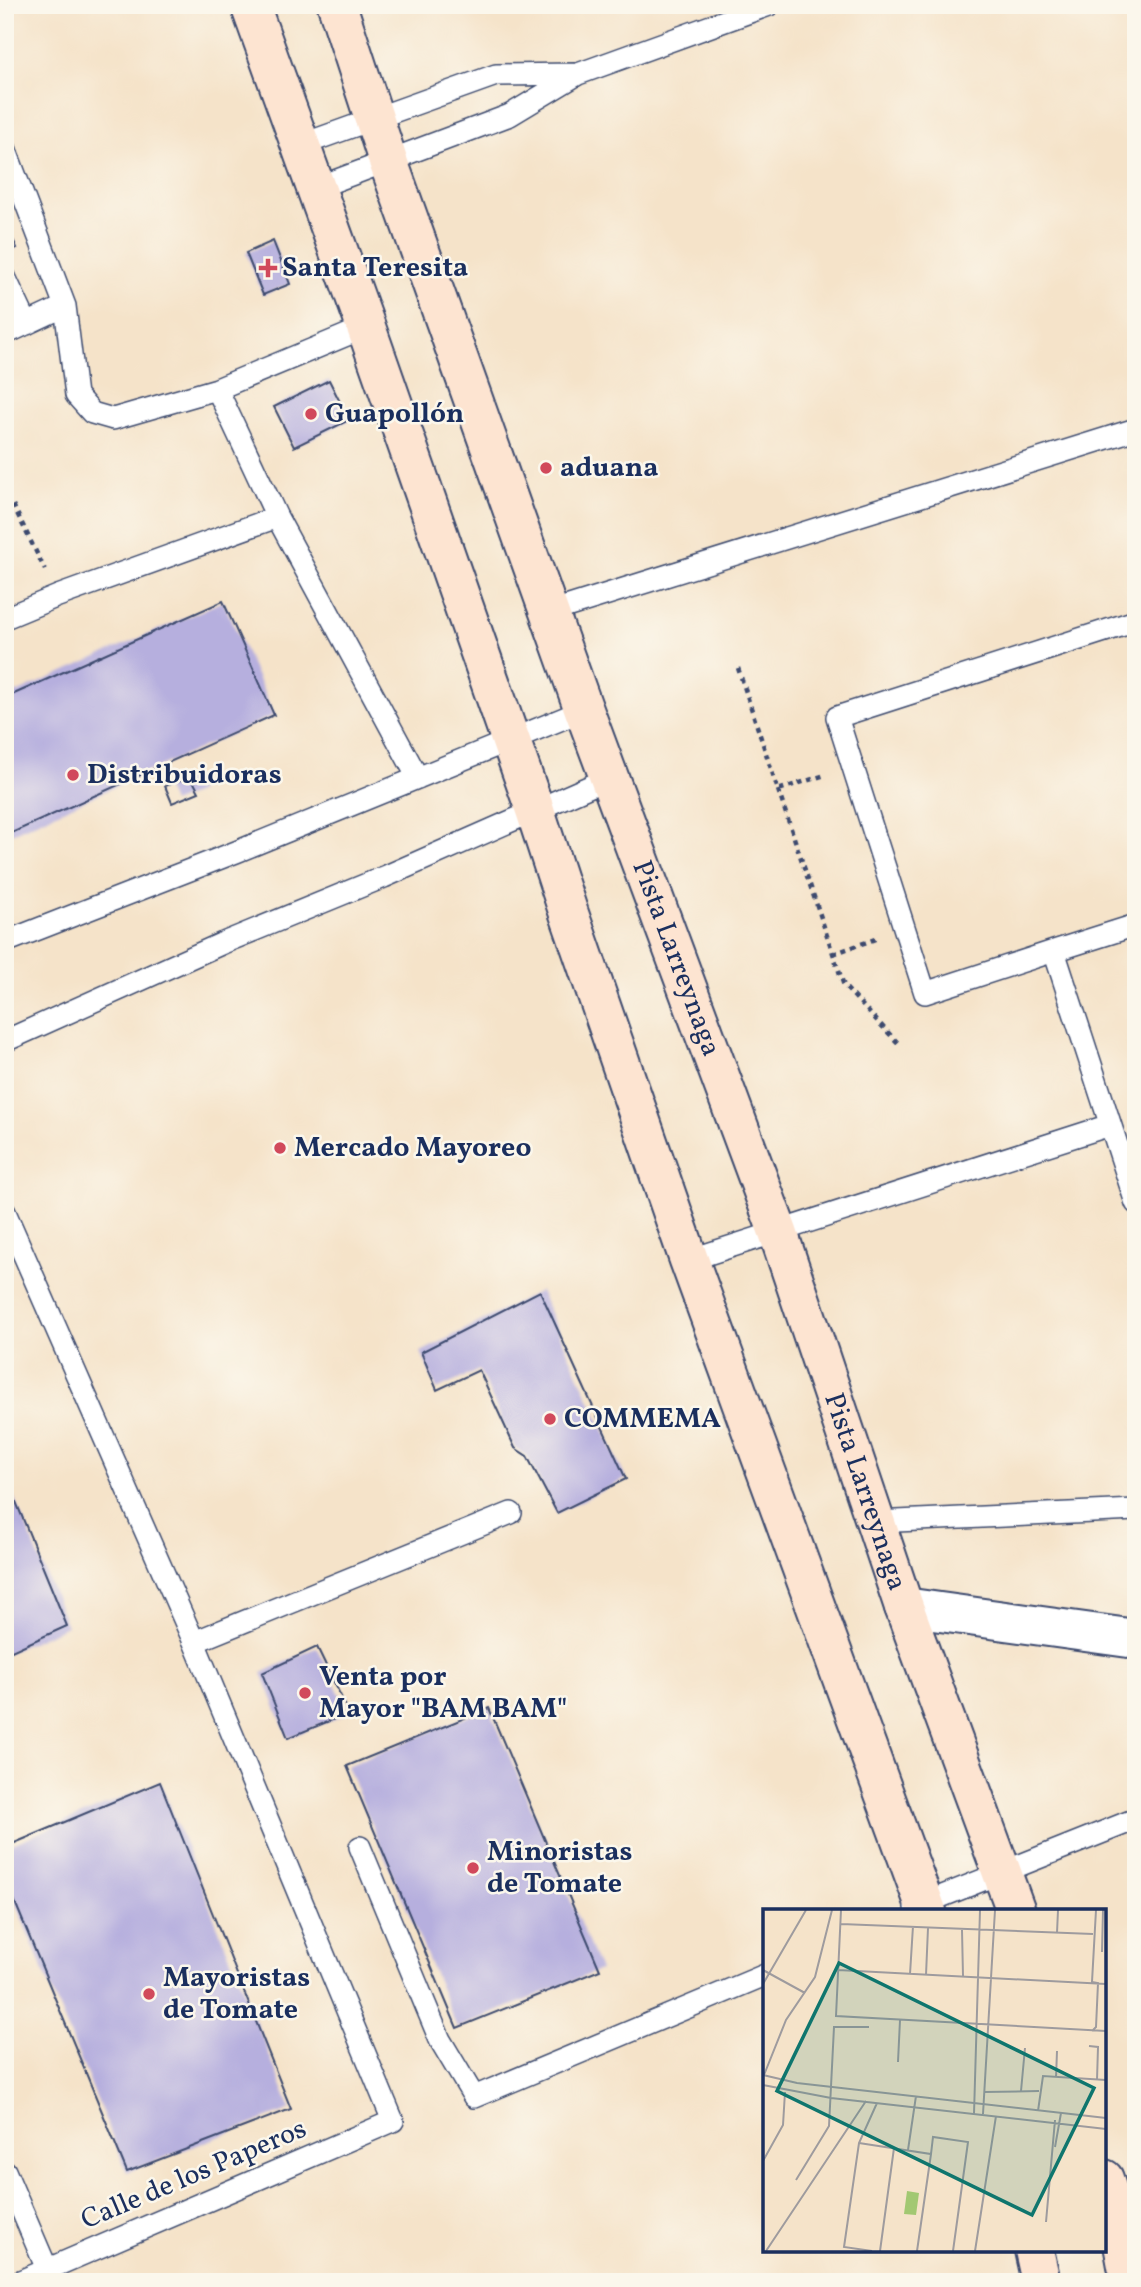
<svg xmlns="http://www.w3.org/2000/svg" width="1141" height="2287" font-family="Vollkorn,serif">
  <rect width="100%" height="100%" fill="#fbf7ec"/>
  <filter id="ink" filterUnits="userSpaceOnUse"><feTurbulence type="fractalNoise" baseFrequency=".0143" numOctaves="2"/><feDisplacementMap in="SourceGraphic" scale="14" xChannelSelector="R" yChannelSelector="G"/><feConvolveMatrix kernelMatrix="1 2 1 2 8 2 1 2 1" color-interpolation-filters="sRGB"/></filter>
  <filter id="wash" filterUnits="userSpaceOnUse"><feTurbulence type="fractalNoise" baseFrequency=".00686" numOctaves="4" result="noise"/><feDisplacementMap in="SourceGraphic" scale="28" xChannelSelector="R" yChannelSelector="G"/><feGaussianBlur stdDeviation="1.57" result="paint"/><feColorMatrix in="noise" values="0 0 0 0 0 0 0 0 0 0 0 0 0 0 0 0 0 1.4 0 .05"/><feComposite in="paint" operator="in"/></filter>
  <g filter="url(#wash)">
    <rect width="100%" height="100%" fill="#f5e3c9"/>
    <g id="blocks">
      <path fill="#b6afde" d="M 5,223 L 17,248 L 5,253 Z
        M 273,241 L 290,284 L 263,295 L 246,253 Z
        M 329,380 L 349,420 L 294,447 L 274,407 Z
        M 223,601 L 274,715 L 5,836 L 5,698 Z
        M 191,777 L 199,792 L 172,803 L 165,786 Z
        M 540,1291 L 626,1479 L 557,1513 L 527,1456 L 515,1448 L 479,1370 L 437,1390 L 421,1352 Z
        M 5,1475 L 67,1626 L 5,1654 Z
        M 317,1647 L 349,1713 L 288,1738 L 262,1673 Z
        M 489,1708 L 600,1970 L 457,2028 L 347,1766 Z
        M 160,1782 L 291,2109 L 127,2172 L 5,1878 L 5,1847 Z"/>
    </g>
  </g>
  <g filter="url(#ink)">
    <use href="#blocks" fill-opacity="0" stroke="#3c4a6e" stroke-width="2"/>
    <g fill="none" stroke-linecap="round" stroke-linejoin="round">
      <defs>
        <path id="service" d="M 301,145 L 496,75 L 576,74
          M 5,148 L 65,306 L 76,395 L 92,413 L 113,419 L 217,389 L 366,327
          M 316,188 L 510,115 L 578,74 L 769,5
          M 5,277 L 27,324
          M 5,334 L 65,306
          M 217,389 L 277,517 L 418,778
          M 550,612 L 1136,429
          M 5,618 L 58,596 L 277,517
          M 1136,621 L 837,717 L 925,993 L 1054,951 L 1136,1203
          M 5,942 L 236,852 L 584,710
          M 1054,951 L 1136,925
          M 5,1041 L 223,943 L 384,877 L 611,777
          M 5,1212 L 194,1642 L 393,2121 L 18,2282
          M 689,1260 L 1110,1125
          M 875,1522 L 1136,1510
          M 194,1642 L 511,1513
          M 360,1847 L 440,2040 L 474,2097 L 765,1975
          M 915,1907 L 1136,1819
          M 5,2171 L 47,2269"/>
        <path id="minor" d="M 904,1607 L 1136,1639"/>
        <g id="secondary">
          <path d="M 250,5 L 366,327 L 535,810 L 567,908 L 689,1260 L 927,1911"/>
          <path id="s1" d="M 337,5 L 388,161 L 584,710 L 778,1232 L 904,1607 L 1016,1911"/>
          <path d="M 1104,2179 L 1120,2228 L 1130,2282"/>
          <path d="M 1034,2250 L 1041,2282"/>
        </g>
      </defs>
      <use href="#service" stroke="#3c4a6e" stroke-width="24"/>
      <use href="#minor" stroke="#3c4a6e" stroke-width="42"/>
      <use href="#secondary" stroke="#3c4a6e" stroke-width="42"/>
      <path stroke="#3c4a6e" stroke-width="4.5" stroke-dasharray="5 5" stroke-linecap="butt" d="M 13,505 L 45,570
        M 738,668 L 778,790 L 825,775
        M 778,790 L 844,986 L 900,1045
        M 833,954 L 878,938"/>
      <use href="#service" stroke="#fff" stroke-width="21"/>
      <use href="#minor" stroke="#fff" stroke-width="38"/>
      <use href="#secondary" stroke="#fde4d1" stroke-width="38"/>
    </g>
  </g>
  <g fill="#d1495b" stroke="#fbf7ec" stroke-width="2.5">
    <path d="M264.5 257.5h7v7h7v7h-7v7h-7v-7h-7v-7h7z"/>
    <circle cx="311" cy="414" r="7"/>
    <circle cx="546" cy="468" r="7"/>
    <circle cx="73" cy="775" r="7"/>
    <circle cx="280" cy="1148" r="7"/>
    <circle cx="550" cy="1419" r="7"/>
    <circle cx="305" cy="1693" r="7"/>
    <circle cx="473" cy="1868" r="7"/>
    <circle cx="149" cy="1994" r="7"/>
  </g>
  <g text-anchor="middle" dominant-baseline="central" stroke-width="5" stroke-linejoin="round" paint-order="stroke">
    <g font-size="28" font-weight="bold" fill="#1b2f5e" stroke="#fbf7ec" text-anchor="start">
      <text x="282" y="268">Santa Teresita</text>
      <text x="325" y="414">Guapollón</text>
      <text x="560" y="468">aduana</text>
      <text x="87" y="775">Distribuidoras</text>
      <text x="294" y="1148">Mercado Mayoreo</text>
      <text x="564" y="1419">COMMEMA</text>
      <text x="319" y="1677">Venta por<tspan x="319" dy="32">Mayor "BAM BAM"</tspan></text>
      <text x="487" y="1852">Minoristas<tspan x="487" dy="32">de Tomate</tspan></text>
      <text x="163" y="1978">Mayoristas<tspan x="163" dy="32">de Tomate</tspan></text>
    </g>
    <g font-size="28" fill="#1b2f5e" stroke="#fbf7ec">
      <text stroke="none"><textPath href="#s1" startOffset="1012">Pista Larreynaga</textPath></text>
      <text stroke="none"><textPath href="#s1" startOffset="1578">Pista Larreynaga</textPath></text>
      <text transform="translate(194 2175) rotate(-23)">Calle de los Paperos</text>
    </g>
  </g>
  <g transform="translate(763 1909)">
    <rect width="343" height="343" fill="#f5e3c9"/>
    <path d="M 144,282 L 156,284 L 153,306 L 141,305 Z" fill="#a2c872"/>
    <path fill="none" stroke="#9e9b9e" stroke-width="2" d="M 78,1 L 73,107 L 343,122M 78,15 L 330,25M 199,21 L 200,67M 294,24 L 295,1M 339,43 L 340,1M 0,61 L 42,84M 75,61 L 343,75M 147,65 L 150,17M 163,66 L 165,19M 0,75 L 43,1M 329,122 L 333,118 L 335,74 L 329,73 L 333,1M 326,137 L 335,138 L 334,171M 135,153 L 137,111M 0,166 L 34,174 L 343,209M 1,166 L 23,111 L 52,68 L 69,1M 293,169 L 294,142M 0,176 L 68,189 L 343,220M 258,182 L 262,139M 221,183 L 276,182M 275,202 L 280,167 L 343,171M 211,205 L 217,1M 220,205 L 232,1M 96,234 L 168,245 L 170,228 L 205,233 L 190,342M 292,238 L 298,204M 145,241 L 153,187M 0,252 L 20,216 L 22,183M 33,271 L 66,217 L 71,118 L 106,118M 283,313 L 292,211M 3,342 L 103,192M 109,342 L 81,338 L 96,234 L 114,194M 117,342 L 131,239M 154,342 L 168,245M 212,342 L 233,207"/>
    <path fill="#0f766e" fill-opacity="0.15" stroke="#0f766e" stroke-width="3.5" d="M 76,54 L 331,179 L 269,306 L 14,182 Z"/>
    <rect width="343" height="343" fill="none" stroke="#1b2f5e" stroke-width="3.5"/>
  </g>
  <rect width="1141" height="2287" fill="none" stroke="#fbf7ec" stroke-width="28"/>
</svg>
